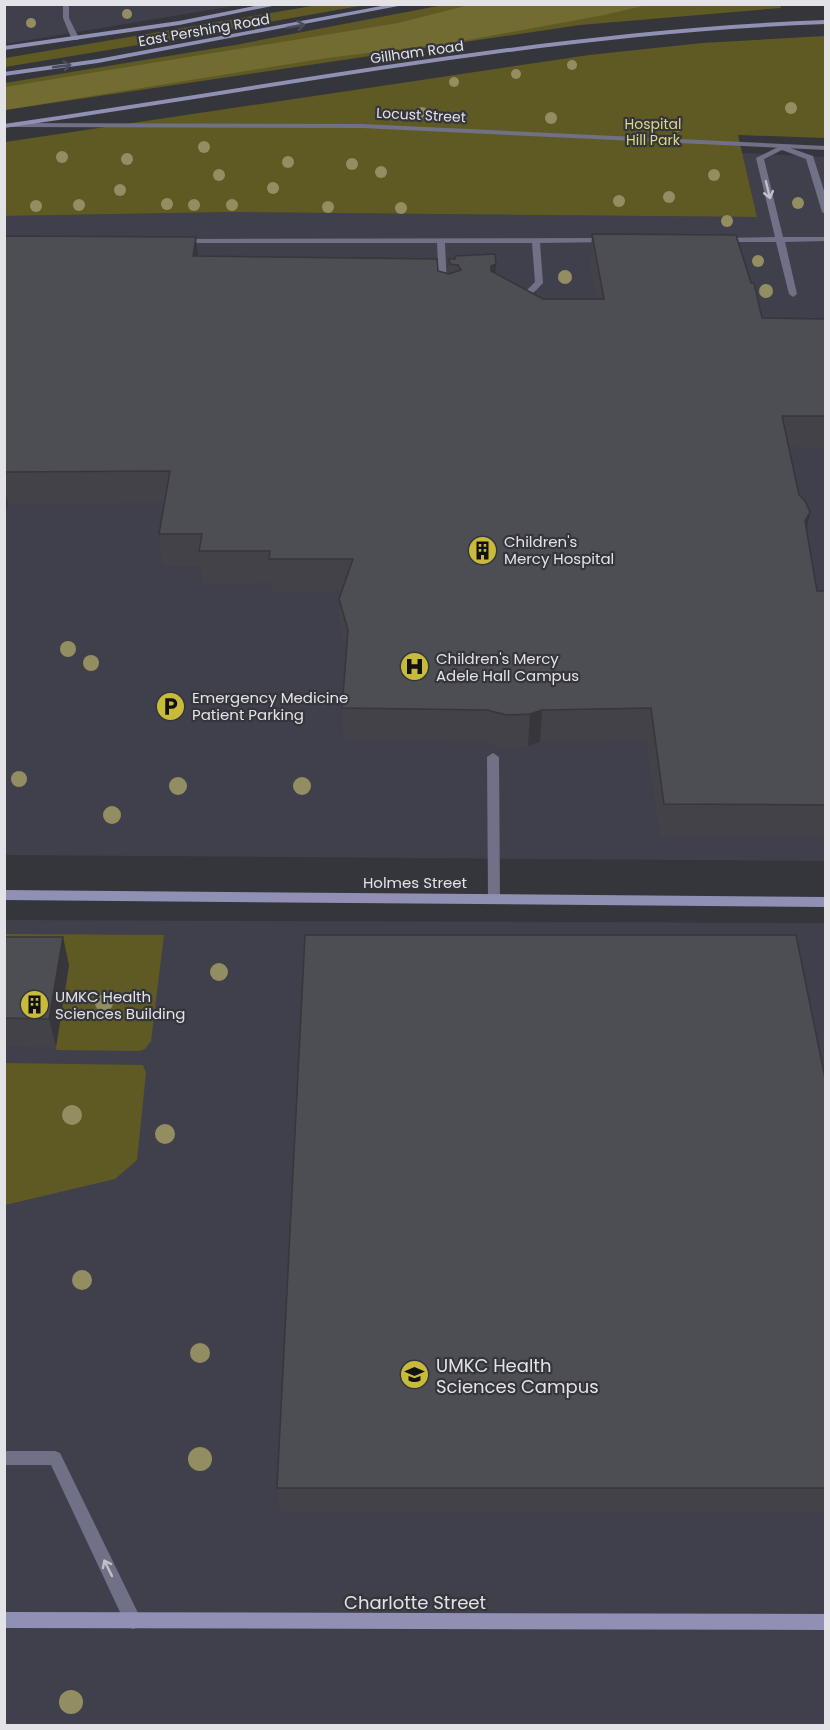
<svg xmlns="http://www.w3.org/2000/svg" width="830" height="1730" font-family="Poppins,sans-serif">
  <rect width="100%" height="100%" fill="#35353c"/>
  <path fill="#40404c" d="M 4,5 L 240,5 L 5,44 Z
    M 742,153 L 825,157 L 825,861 L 5,855 L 4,216 L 230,212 L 757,217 Z
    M 5,920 L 825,923 L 825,1725 L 5,1726 Z"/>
  <path fill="#5f5923" d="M 780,4 L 781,8 L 580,25 L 5,110 L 5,83 L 235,45 L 443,5 Z
    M 318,5 L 365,5 L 175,39 L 5,67 L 5,58 Z
    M 825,36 L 825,138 L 738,135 L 757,217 L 230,212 L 5,216 L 5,142 L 589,55 L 702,43 Z
    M 5,934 L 164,935 L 151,1041 L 145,1049 L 139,1051 L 57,1050 L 5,964 Z
    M 5,1063 L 143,1065 L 146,1073 L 137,1160 L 115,1179 L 5,1205 Z"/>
  <path fill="#726c33" d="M 473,4 L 647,5 L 604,15 L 457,42 L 327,58 L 5,110 L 5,87 L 398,23 Z"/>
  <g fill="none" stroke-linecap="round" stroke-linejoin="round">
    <path fill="#707086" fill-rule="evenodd" d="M 63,4 L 69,4 L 69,18 L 79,38 L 78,40 L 72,40 L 63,18 Z
      M 782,145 L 813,156 L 826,197 L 826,214 L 822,212 L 806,159 L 782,150 L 764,159 L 783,237 L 826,237 L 826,241 L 785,242 L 797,294 L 793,297 L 789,294 L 776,242 L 723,242 L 719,240 L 723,238 L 775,237 L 756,158 Z
      M 606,238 L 609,238 L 609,242 L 540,243 L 543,283 C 534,293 528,299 514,298 L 514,294 L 524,293 L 535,282 L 532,243 L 445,243 L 447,287 L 443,290 L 439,287 L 437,243 L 183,243 L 179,241 L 183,239 Z
      M 493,753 L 499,757 L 500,899 L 498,902 L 490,902 L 488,899 L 487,757 Z
      M 4,1451 L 55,1451 L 60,1453 L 139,1615 L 141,1621 L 139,1627 L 133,1629 L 127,1627 L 51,1465 L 4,1465 Z"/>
    <path fill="#707086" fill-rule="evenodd" d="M 11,123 L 362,124 L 826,146 L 826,150 L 362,128 L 14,127 L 11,127 Z"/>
    <path fill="#9090b4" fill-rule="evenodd" d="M 265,4 L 282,4 L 179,25 L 4,50 L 4,46 L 179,21 Z
      M 392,4 L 409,4 L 98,63 L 4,76 L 4,72 L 98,59 Z
      M 826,20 L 826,24 C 550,34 277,89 4,128 L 4,124 C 277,85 550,30 826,20 Z
      M 4,890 L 826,897 L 826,907 L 4,900 Z
      M 4,1612 L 826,1614 L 826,1630 L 4,1628 Z"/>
  </g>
  <g fill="#928e61">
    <circle cx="127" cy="14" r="5"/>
    <circle cx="31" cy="23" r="5"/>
    <circle cx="572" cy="65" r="5"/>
    <circle cx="516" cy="74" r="5"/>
    <circle cx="454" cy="82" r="5"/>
    <circle cx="791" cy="108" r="6"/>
    <circle cx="422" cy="113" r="6"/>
    <circle cx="551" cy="118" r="6"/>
    <circle cx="677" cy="126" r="6"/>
    <circle cx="204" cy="147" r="6"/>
    <circle cx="62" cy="157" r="6"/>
    <circle cx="127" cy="159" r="6"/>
    <circle cx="288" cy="162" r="6"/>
    <circle cx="352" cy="164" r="6"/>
    <circle cx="381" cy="172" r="6"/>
    <circle cx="219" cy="175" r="6"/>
    <circle cx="714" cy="175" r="6"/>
    <circle cx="273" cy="188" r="6"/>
    <circle cx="120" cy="190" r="6"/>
    <circle cx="669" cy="197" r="6"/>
    <circle cx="619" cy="201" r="6"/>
    <circle cx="798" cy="203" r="6"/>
    <circle cx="167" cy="204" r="6"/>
    <circle cx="79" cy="205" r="6"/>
    <circle cx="194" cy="205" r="6"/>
    <circle cx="232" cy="205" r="6"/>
    <circle cx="36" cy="206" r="6"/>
    <circle cx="328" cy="207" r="6"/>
    <circle cx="401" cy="208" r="6"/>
    <circle cx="727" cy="221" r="6"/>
    <circle cx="758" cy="261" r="6"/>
    <circle cx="565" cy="277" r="7"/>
    <circle cx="766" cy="291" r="7"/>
    <circle cx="68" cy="649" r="8"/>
    <circle cx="91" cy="663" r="8"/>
    <circle cx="19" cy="779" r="8"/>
    <circle cx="178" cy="786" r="9"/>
    <circle cx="302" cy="786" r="9"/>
    <circle cx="112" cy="815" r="9"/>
    <circle cx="219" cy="972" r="9"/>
    <circle cx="104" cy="1003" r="9"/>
    <circle cx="72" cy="1115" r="10"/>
    <circle cx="165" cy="1134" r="10"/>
    <circle cx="82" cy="1280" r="10"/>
    <circle cx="200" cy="1353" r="10"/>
    <circle cx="200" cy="1459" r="12"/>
    <circle cx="71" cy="1702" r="12"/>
  </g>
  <path fill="#424248" d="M 592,234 L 751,283 L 762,318 L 825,319 L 825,448 L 789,447 L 799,495 L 810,512 L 807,529 L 817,591 L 825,591 L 825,837 L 660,836 L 646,741 L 540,742 L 528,746 L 505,748 L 486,742 L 343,740 L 342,708 L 347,652 L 340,631 L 339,599 L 342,591 L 271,591 L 271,583 L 203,584 L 201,566 L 163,566 L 159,534 L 164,503 L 8,504 L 4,519 L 4,236 L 198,256 L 438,271 L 449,274 L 449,259 L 496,264 L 495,273 L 543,299 L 596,299 L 590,265 Z
    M 4,937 L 69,965 L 56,1047 L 4,1046 Z
    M 825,1078 L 825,1512 L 280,1512 L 277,1488 Z"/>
  <path fill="#36363b" d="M 196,237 L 199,268 L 193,256 Z
    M 496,264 L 495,295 L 490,297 L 491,266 Z
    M 4,485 L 8,504 L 4,519 Z
    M 810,512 L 804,545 L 805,521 Z
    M 542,710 L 540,742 L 528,746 L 530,714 Z
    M 63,937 L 69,965 L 56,1047 L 49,1019 Z"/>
  <path fill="#4d4d54" stroke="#36363b" stroke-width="1.5" d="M 592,234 L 736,235 L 751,283 L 754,283 L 762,318 L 825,319 L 825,416 L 782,416 L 799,495 L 805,501 L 810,512 L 805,521 L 817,591 L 825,591 L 825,805 L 664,804 L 651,708 L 542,710 L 530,714 L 507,715 L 487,710 L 342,708 L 348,630 L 339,599 L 353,559 L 269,559 L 270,551 L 199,551 L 202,534 L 159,534 L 170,471 L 4,472 L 4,236 L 196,237 L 193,256 L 437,259 L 438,271 L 449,274 L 461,270 L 458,265 L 450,264 L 449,259 L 455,259 L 455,256 L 495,254 L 496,264 L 491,266 L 491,271 L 543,299 L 604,299 Z
    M 305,935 L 796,935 L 825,1078 L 825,1488 L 277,1488 Z
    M 4,937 L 63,937 L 49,1019 L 4,1018 Z"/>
  <defs><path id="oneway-shaft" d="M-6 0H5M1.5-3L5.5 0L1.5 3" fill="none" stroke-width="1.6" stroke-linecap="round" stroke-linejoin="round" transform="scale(1.5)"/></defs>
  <g stroke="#4c4c5a">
    <use href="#oneway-shaft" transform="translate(296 26) rotate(-10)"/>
    <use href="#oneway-shaft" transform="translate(62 66) rotate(-8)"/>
  </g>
  <g stroke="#c0c0ca">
    <use href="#oneway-shaft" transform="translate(768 190) rotate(76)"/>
    <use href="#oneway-shaft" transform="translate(108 1568) rotate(-116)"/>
  </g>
  <defs>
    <symbol id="building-disc" viewBox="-11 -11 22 22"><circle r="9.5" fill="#c8bb3b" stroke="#35353c"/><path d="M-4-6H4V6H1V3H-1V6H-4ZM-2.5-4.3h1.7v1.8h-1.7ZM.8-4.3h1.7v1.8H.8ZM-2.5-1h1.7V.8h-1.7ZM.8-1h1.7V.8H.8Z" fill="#111"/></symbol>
    <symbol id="hospital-disc" viewBox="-11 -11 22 22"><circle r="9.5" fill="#c8bb3b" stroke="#35353c"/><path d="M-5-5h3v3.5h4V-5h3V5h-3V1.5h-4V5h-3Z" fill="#111"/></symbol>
    <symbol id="parking-disc" viewBox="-11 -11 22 22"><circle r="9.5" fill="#c8bb3b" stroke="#35353c"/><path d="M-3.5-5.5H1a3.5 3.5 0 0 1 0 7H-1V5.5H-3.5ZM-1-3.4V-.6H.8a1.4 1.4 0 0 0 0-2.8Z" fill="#111"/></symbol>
    <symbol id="university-disc" viewBox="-11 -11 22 22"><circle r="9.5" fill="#c8bb3b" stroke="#35353c"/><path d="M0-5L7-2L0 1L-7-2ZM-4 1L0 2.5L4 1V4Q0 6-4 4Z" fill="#111"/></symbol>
  </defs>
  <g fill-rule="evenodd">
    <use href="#building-disc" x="466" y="534" width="33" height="33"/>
    <use href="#hospital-disc" x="398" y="650" width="33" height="33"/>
    <use href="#parking-disc" x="154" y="690" width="33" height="33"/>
    <use href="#building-disc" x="18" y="988" width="33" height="33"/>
    <use href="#university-disc" x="398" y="1358" width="33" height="33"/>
  </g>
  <g text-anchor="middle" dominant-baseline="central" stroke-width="4.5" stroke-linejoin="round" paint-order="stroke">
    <g font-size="14" fill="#e2e2e7" stroke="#35353c">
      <text transform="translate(204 30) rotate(-10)">East Pershing Road</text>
      <text transform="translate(417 52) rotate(-8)">Gillham Road</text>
      <text transform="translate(421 115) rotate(3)">Locust Street</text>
    </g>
    <g font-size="14" fill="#dfd680" stroke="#35353c">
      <text x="653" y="124">Hospital<tspan x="653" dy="16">Hill Park</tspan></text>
    </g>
    <g font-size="15" fill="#e2e2e7" stroke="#35353c" text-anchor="start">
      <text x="504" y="541">Children's<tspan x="504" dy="17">Mercy Hospital</tspan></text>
      <text x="436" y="658">Children's Mercy<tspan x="436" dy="17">Adele Hall Campus</tspan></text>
      <text x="192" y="697">Emergency Medicine<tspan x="192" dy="17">Patient Parking</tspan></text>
      <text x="55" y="996">UMKC Health<tspan x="55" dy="17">Sciences Building</tspan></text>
    </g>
    <g font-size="15" fill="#e2e2e7" stroke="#35353c">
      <text x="415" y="882">Holmes Street</text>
    </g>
    <g font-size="18" fill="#e2e2e7" stroke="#35353c" text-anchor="start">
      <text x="436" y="1365">UMKC Health<tspan x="436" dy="21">Sciences Campus</tspan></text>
    </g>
    <g font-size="18" fill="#e2e2e7" stroke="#35353c">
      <text x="415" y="1602">Charlotte Street</text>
    </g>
  </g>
  <rect width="830" height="1730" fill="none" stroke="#e2e2e7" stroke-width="12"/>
</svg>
